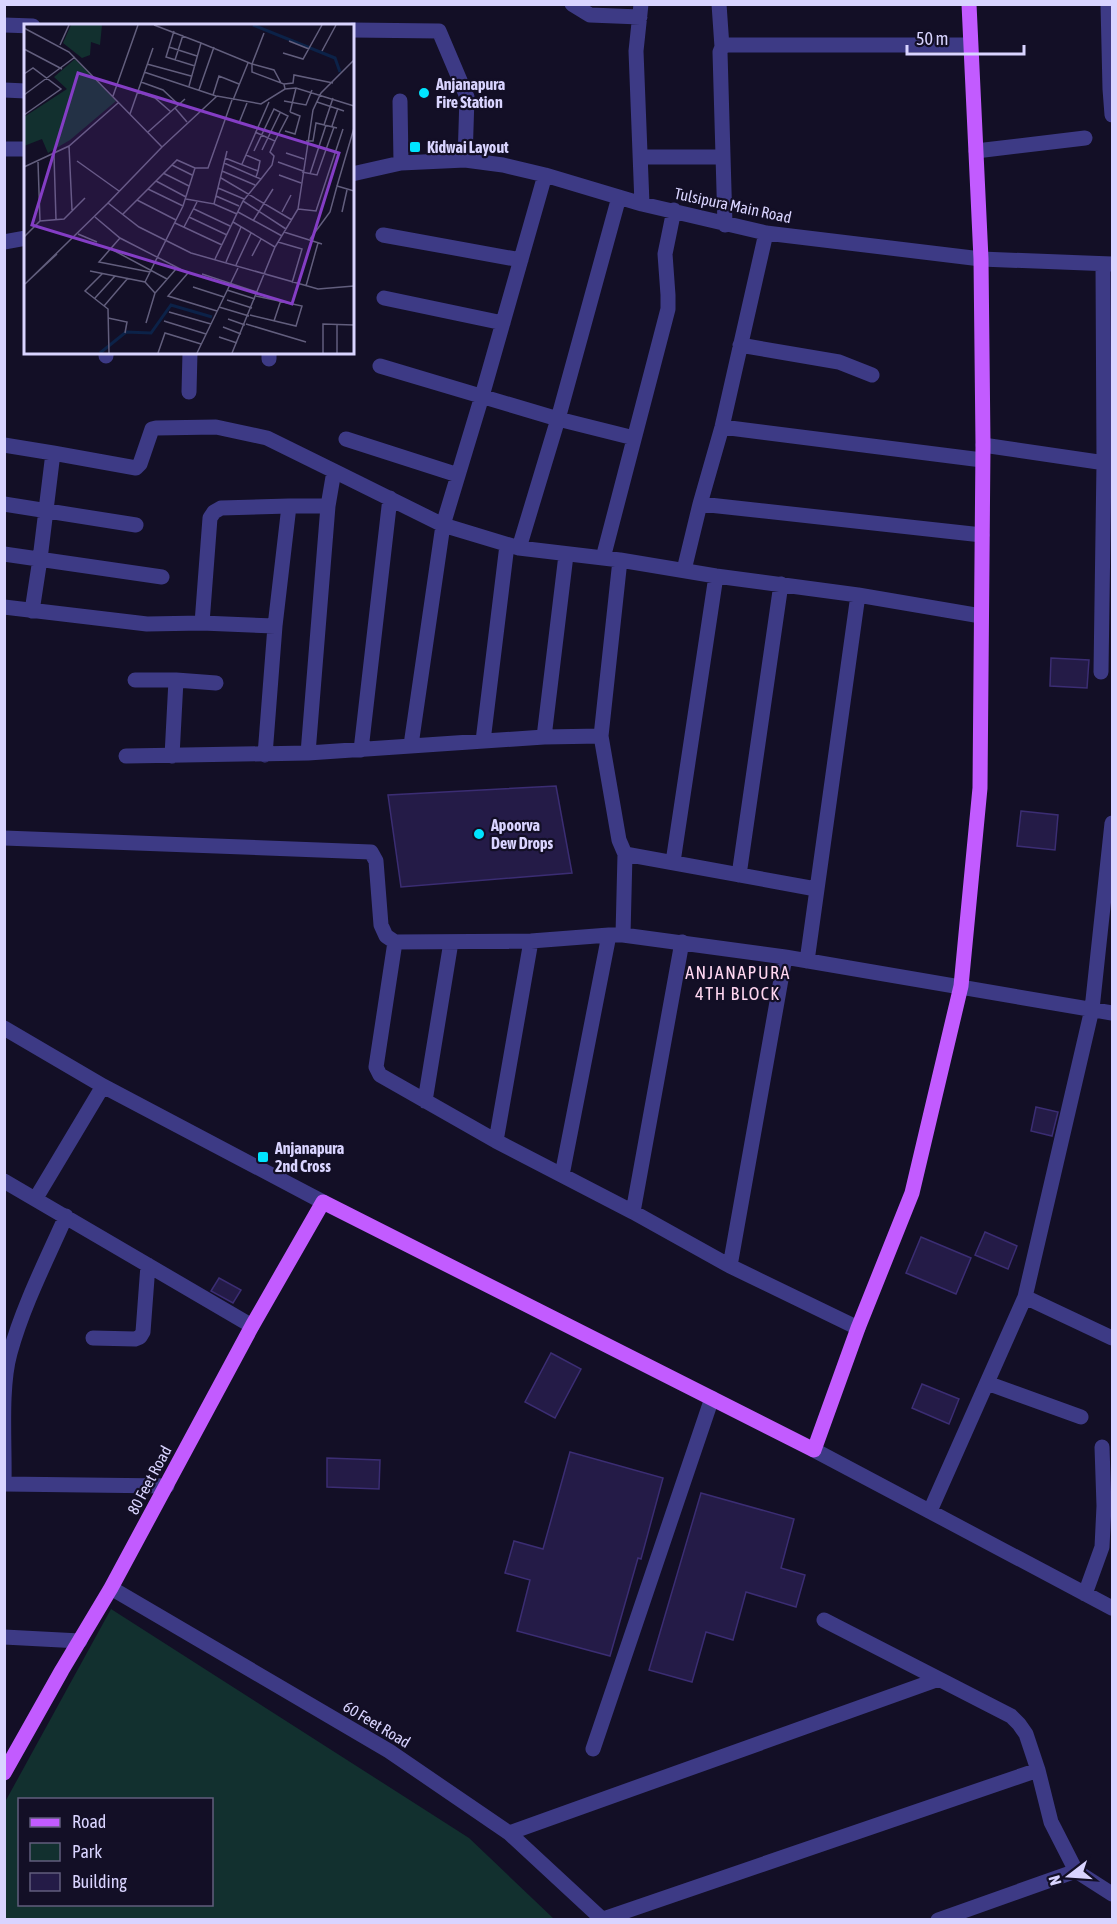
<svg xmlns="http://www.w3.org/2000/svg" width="1117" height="1924" font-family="'Asap Condensed',sans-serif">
  <rect width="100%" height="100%" fill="#130f26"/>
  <path fill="#12302f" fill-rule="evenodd" d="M 111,1609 L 469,1838 L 554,1919 L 5,1919 L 5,1802 ZM 20,1800 L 212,1800 L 212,1904 L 20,1904 Z"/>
  <path fill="#241b47" stroke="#3b2d73" stroke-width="1.5" d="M 1051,658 L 1089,660 L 1087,688 L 1050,686 Z
    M 556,786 L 572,873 L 401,887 L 388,795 Z
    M 1021,811 L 1058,815 L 1055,850 L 1017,846 Z
    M 1036,1107 L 1058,1112 L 1052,1136 L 1031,1131 Z
    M 985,1232 L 1017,1246 L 1008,1269 L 975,1255 Z
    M 921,1237 L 971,1258 L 956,1294 L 906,1273 Z
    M 219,1278 L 241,1290 L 233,1303 L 211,1291 Z
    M 551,1353 L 581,1369 L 555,1418 L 525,1402 Z
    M 922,1384 L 959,1399 L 949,1424 L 912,1408 Z
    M 570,1452 L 663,1478 L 641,1559 L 638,1558 L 610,1656 L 517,1631 L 530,1580 L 505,1573 L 514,1541 L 543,1549 Z
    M 327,1458 L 380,1460 L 379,1489 L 327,1487 Z
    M 701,1493 L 794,1519 L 781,1568 L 805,1575 L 796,1607 L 746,1592 L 733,1640 L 706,1632 L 692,1682 L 649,1670 Z"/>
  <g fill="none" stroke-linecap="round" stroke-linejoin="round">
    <path stroke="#3d3a85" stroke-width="15" d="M 572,4 L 590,15 L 640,17
      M 641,4 L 636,51 L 642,204
      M 719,4 L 722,47
      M 1108,4 L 1110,89 L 1112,115
      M 4,25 L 33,26
      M 352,30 L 439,31 L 467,97 L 465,160
      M 4,90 L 26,91
      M 400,101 L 401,163
      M 4,149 L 26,149
      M 976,151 L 1085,138
      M 641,157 L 723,157
      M 352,174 L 401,163 L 465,160 L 503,165 L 545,175 L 642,204 L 766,233 L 981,259 L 1112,264
      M 725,225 L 720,52 L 722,47 L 727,45 L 970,45
      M 383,235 L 521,260
      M 4,242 L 26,238
      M 384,298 L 503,323
      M 740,345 L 839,362 L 872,375
      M 106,356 L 106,352
      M 269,359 L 269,352
      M 380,366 L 558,419 L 634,438
      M 189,392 L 190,352
      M 722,427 L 982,460
      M 346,439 L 458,475
      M 4,445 L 53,453
      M 983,445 L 1112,464
      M 4,504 L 136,525
      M 700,504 L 982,535
      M 519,548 L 558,419 L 619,197
      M 4,554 L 162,577
      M 603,558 L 668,309 L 668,295 L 665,254 L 674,210
      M 684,570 L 700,504 L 722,427 L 766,233
      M 4,607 L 147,624 L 202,623 L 275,626
      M 32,611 L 40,559 L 53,453 L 136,468 L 140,464 L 152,429 L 156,428 L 216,427 L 267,438 L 334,471
      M 202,623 L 210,518 L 214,512 L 221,508 L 289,506
      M 1101,672 L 1104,463 L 1103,264
      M 135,680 L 176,680 L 216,683
      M 601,736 L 620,560
      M 544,737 L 566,555
      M 483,741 L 507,545
      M 411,745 L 443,525 L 482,396 L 545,175
      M 361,750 L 390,498
      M 308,753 L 328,506 L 334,471 L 443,525 L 519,548 L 620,560 L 716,576 L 858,595 L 981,616
      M 265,755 L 275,626 L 289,506 L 328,506
      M 126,756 L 308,753 L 544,737 L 601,736 L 619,840 L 625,854 L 623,935
      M 172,756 L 176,680
      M 4,838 L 371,852 L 376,861 L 381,925 L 386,936 L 395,942 L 531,941 L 609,935 L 623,935 L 785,957 L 1112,1013
      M 625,854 L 816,889
      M 673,862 L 716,576
      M 739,875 L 781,584
      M 395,942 L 376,1067 L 380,1075 L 496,1141 L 633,1212 L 730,1266 L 858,1328
      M 807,961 L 858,595
      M 4,1028 L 103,1086 L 323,1202
      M 425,1101 L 451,942
      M 496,1141 L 531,941
      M 562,1175 L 609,935
      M 4,1181 L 252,1326
      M 36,1198 L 103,1086
      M 633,1212 L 682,942
      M 730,1266 L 785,957
      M 1025,1297 L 1112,1338
      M 93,1338 L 135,1339 L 140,1337 L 143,1332 L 148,1265
      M 987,1383 L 1081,1417
      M 814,1450 L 1112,1608
      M 4,1483 C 5,1444 0,1389 10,1353 C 23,1306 46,1261 66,1216
      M 4,1484 L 167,1486
      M 930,1511 L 1025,1297 L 1092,1009 L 1112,823
      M 111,1588 L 389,1751 L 509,1833 L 603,1920
      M 1085,1594 L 1102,1547 L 1104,1506 L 1102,1447
      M 824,1620 L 1011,1716 L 1019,1724 L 1026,1734 L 1038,1770 L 1051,1822 L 1076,1871 L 1112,1894
      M 4,1637 L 80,1641
      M 593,1749 L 712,1398
      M 509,1833 L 939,1679
      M 603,1919 L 1038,1770
      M 938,1920 L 1076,1871"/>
    <path stroke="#c25bff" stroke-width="15" d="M 4,1773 L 62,1670 L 111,1588 L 252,1326 L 323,1202 L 814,1450 L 858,1328 L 912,1193 L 961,986 L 980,788 L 983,445 L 981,259 L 969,4"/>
  </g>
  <g fill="#00e5ff" stroke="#130f26" stroke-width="2">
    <circle cx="424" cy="93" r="6"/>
    <rect x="409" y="141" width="12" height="12" rx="3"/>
    <circle cx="479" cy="834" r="6"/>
    <rect x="257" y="1151" width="12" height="12" rx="3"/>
  </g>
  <g text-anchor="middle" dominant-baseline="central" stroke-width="4.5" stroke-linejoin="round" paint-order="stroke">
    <g font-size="16" font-weight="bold" fill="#d9d4ff" stroke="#130f26" text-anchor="start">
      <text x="436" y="84">Anjanapura<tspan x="436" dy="18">Fire Station</tspan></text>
      <text x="427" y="147">Kidwai Layout</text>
      <text x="491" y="825">Apoorva<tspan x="491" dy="18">Dew Drops</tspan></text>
      <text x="275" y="1148">Anjanapura<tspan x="275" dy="18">2nd Cross</tspan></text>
    </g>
    <g font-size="16" fill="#d9d4ff" stroke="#130f26">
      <text transform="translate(733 205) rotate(12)">Tulsipura Main Road</text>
      <text transform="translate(149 1480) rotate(-62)">80 Feet Road</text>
      <text transform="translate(377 1724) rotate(31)">60 Feet Road</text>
    </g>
    <g font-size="18" letter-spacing="1.5" fill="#ffd6f0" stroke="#130f26">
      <text x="738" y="972">ANJANAPURA<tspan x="738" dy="21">4TH BLOCK</tspan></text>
    </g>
  </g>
  <g transform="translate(24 24)">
    <rect width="330" height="330" fill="#130f26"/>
    <path d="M 47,1 L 78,1 L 76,21 L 67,18 L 66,31 L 58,34 L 39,19 ZM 51,35 L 92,77 L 46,116 L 24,129 L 18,115 L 0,122 L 0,93 L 43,65 L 30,53 Z" fill="#12302f"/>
    <path fill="none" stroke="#0c2248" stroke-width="3" d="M 229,1 L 311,34 L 316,48M 76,329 L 102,308 L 127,309 L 147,281 L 188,293"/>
    <path fill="none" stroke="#625e7d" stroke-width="1.5" d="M 130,1 L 177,19 L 165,62M 0,4 L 45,28 L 138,123 L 84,179 L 115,203 L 167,229 L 294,265 L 330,262M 150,7 L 142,33 L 171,42M 240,9 L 228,40 L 250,46 L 257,59M 265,17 L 285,25M 177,19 L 228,40 L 228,48 L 260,60 L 261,65M 36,21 L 45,1M 145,23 L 173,32M 0,25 L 38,45M 298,27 L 312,1M 259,29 L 279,35 L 298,1M 151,36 L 159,11M 123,40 L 167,52M 120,48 L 192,72M 0,50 L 9,44 L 37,65 L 0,91M 117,58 L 139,66 L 155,81M 260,60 L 269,59 L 270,51 L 309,59M 175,66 L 190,23M 113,68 L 131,74 L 147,88M 0,71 L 51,33M 189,71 L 195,52 L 215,60M 89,72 L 114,1M 209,76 L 224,39M 260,77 L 282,81 L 288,66M 293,78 L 320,87M 151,84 L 163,98M 266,88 L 272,64M 106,90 L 129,24M 215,99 L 223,79M 300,101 L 309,74M 308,102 L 314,84M 330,104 L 313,162 L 330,167M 261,107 L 271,110 L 276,92 L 266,88M 124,108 L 161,75M 231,108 L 251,117 L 246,128 L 250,132 L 248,141 L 237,155M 282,117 L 289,117 L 292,99 L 313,104M 45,122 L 48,186M 138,123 L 193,72 L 237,80 L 261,65 L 272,64 L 330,82M 238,126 L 256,89M 230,127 L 250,85 L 264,92 L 251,117M 262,129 L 280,135M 30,131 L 32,196M 222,131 L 236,137 L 234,147M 53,137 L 95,167M 14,138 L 16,197M 254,138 L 279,147M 200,139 L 232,153M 218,140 L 245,78M 148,141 L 168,151M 0,143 L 45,122 L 94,79M 198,147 L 231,161M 278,148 L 293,151 L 310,103M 139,149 L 165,162M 286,150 L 302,101M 255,151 L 277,159M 197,154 L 268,196M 132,157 L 162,173M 194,164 L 220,175M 124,165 L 159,182M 192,172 L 215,182M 162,175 L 190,180 L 203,127M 113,176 L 152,196M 219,177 L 262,205M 190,180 L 213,190M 170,185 L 206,202M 274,185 L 292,187 L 319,105M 214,188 L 258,212M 258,188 L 267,171M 318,188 L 323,166M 99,190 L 153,136 L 171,144M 71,193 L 96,214 L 164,249 L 144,272 L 193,287M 165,193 L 203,211M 229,197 L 249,165M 209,198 L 251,223M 151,199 L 198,221M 160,203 L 173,178M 260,208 L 298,220M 54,210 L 73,218M 0,213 L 16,197 L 40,195 L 61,174M 96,214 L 75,238 L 126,248M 286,215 L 306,188 L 313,162M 254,218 L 278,225 L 268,259M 87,225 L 143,255M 228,232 L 237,215M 191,235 L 219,177 L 237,155 L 232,153 L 234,147 L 201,134M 202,238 L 217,203M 212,241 L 227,209M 66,247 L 121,258 L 131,269M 78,250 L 61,267 L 84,285 L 85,329M 178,250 L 233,268M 3,258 L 33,230M 121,258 L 159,182 L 171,144 L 184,144 L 208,76M 1,260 L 84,179M 282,262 L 294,219M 169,263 L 200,273M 203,266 L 231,275M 71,274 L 91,252M 203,276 L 228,284M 80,282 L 104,254M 195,283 L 225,292M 145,288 L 187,300M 226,291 L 272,302 L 278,282 L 232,272M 84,294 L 103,298 L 101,309M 204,295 L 221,301M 140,297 L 182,310M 250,297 L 257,276M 122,299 L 131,269 L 152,245M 222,300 L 282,318M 199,303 L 217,310M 195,313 L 213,319M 134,329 L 141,309 L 177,320M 173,329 L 214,244M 208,329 L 251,223 L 274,185 L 289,86 L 297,69 L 330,36M 299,329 L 299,300 L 330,301M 313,329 L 313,301"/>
    <path fill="#843dc5" fill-opacity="0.15" stroke="#843dc5" stroke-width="3" d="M 54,49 L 315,129 L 268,280 L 8,201 Z"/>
    <rect width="330" height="330" fill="none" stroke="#d9d4ff" stroke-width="3"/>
  </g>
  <rect width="1117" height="1924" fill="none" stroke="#d9d4ff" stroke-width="12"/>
  <rect x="18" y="1798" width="195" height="108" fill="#130f26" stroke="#625e7d" stroke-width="1.5"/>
  <rect x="30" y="1818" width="30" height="9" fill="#c25bff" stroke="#625e7d" stroke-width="1.5"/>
  <text x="72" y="1828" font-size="18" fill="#d9d4ff">Road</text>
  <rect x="30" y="1843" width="30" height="18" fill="#12302f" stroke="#625e7d" stroke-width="1.5"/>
  <text x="72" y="1858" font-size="18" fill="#d9d4ff">Park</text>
  <rect x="30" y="1873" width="30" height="18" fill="#241b47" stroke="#625e7d" stroke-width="1.5"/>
  <text x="72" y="1888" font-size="18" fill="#d9d4ff">Building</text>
  <g transform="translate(1069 1876) rotate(253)" stroke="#130f26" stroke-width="4.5" paint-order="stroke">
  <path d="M0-4.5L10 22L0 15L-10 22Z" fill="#d9d4ff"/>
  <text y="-9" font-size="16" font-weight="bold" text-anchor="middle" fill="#d9d4ff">N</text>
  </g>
  <path d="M907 45v9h117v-9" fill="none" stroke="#d9d4ff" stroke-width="3"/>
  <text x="916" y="45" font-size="18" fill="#d9d4ff" stroke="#130f26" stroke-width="4.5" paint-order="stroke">50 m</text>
</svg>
